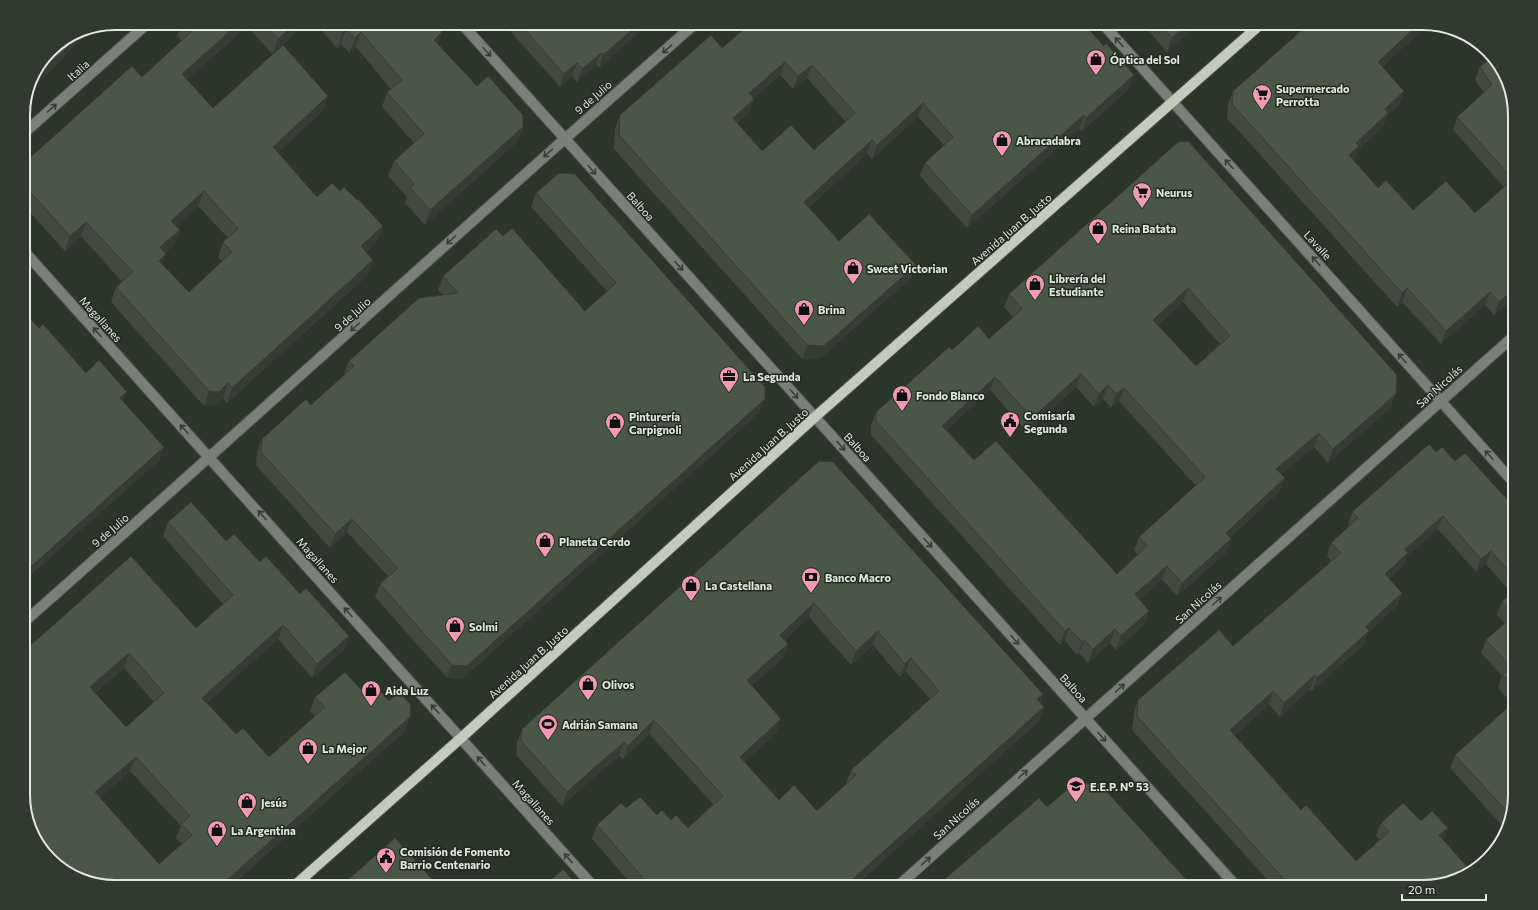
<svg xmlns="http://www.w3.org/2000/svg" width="1538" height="910" font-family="Commissioner,sans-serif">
  <rect width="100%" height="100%" fill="#2a3627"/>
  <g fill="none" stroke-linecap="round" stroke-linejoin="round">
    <defs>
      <path id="minor" d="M 461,23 L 1237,887
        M 1102,23 L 1515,484
        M 23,134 L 148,23
        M 23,250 L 594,887
        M 23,623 C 248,424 470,221 696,23
        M 897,887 L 1515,335"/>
      <path id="major" d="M 293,887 L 461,738 L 815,417 L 1262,23"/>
    </defs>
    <use href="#minor" stroke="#475244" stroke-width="12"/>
    <use href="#major" stroke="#475244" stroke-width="12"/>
    <use href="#minor" stroke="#798078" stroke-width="10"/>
    <use href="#major" stroke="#c0cdbd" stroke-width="10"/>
  </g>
  <path fill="#404b3d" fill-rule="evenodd" d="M 182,23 L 437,23 L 436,26 L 438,44 L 477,86 L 523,127 L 517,142 L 425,225 L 405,203 L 407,197 L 388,176 L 394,161 L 414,143 L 382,107 L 387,92 L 391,89 L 356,47 L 349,53 L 341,44 L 337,48 L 318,27 L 312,32 L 306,24 L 272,54 L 247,26 L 187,80 L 213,108 L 323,111 L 278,152 L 317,197 L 340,191 L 357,200 L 383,226 L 377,241 L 366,252 L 368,275 L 227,403 L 223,398 L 213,406 L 204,406 L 111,302 L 116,287 L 122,282 L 81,236 L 65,251 L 23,205 L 23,164 L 142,77 L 182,41 L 177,36 ZM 198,206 L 228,238 L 223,242 L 218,257 L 222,261 L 189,292 L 162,265 L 166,254 L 165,253 L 174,245 L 180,230 L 176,226 Z
    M 503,23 L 649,23 L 599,68 L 596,65 L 577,82 L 572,76 L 560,87 Z
    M 1142,23 L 1199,23 L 1167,52 Z
    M 1423,23 L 1424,23 L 1421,31 L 1382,67 L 1404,91 L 1399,105 L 1387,116 L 1383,126 L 1358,150 L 1354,160 L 1378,188 L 1413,210 L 1475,213 L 1504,187 L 1453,130 L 1457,117 L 1484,93 L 1475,80 L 1480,67 L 1515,109 L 1515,297 L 1494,315 L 1485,305 L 1441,344 L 1402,302 L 1397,307 L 1227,118 L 1228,104 L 1233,91 Z
    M 765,27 L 1129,89 L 1082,131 L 1079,129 L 967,228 L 920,176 L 925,163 L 944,145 L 918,117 L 872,159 L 867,154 L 809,207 L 839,241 L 911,278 L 819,359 L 802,359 L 614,149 L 615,129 L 620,115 L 722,48 ZM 780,75 L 793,89 L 807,78 L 846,122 L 814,150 L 762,151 L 737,123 L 749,112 L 754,98 Z
    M 1178,142 L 1391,407 L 1328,463 L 1314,447 L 1281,474 L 1285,478 L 1280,491 L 1230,538 L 1231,539 L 1226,553 L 1177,596 L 1162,579 L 1139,600 L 1144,625 L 1116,650 L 1110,643 L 1088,663 L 1079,653 L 1077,655 L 1065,641 L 1060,645 L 871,435 L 871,425 L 876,412 L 952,350 L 989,339 L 1013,317 L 1004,307 L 1009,294 ZM 1183,302 L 1220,344 L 1196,366 L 1158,325 ZM 1076,387 L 1094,407 L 1103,399 L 1111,408 L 1119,401 L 1196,486 L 1139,537 L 1134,550 L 1138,555 L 1117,574 L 974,460 L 947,430 L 990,390 L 1027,432 Z
    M 536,193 L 760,412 L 462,679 L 447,678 L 375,597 L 380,584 L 388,576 L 347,532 L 330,548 L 256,465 L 257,452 L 262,439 L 311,405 L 345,375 L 344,374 L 349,361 L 443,295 L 438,290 L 443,276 L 503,236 L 585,311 L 607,291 L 531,207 Z
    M 1436,452 L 1455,461 L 1515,508 L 1515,795 L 1506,830 L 1450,768 L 1455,755 L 1512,704 L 1498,688 L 1502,676 L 1481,653 L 1486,640 L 1505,623 L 1497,615 L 1502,601 L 1511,593 L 1486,564 L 1476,572 L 1438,529 L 1407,556 L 1403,566 L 1389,579 L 1402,593 L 1397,606 L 1368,633 L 1364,644 L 1312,691 L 1310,689 L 1280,717 L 1269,704 L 1235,735 L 1301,810 L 1356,861 L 1380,840 L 1376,836 L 1381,823 L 1421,821 L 1448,828 L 1443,840 L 1469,875 L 1423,887 L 1274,887 L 1132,730 L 1134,713 L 1138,700 L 1233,646 L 1332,562 L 1327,556 L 1331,543 L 1349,527 L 1348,525 L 1352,512 Z
    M 819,461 L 1043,694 L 1040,702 L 1039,721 L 854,887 L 634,887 L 592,839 L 597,825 L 626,808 L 657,815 L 671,820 L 688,828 L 713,804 L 649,734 L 623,759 L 619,756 L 606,767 L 606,766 L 562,806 L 516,755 L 517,743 L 522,729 ZM 809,617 L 851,665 L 873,645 L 900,677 L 906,672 L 930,699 L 851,770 L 846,784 L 817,811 L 779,800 L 744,762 L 776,733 L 752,685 L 783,658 L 788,644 L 785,640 Z
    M 168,522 L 226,541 L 260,562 L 300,594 L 349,636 L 344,650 L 312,678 L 278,639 L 207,703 L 236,734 L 269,757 L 315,716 L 310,711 L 315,697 L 371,701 L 405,731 L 230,887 L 115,887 L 23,652 L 196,628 L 223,604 L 163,536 ZM 124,668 L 154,702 L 126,727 L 95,693 ZM 130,771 L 181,826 L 176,838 L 182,844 L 159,864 L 100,798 Z"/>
  <path fill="#343d32" d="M 239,23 L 248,23 L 247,26 L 177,89 L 182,74 Z
    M 296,23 L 306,23 L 306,24 L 272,54 L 278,39 Z
    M 315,23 L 319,23 L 318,27 L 312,32 Z
    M 640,23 L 649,23 L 599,68 L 603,55 Z
    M 1189,23 L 1199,23 L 1167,52 L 1172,38 Z
    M 1420,23 L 1424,23 L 1421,31 L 1373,75 L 1378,62 Z
    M 95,27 L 66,54 L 64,59 L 27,92 L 30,81 L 67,45 L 84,29 Z
    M 346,29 L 341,44 L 337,48 L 342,33 Z
    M 361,32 L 356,47 L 349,53 L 355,38 Z
    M 442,32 L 437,47 L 434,40 Z
    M 601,53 L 596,65 L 577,82 L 582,69 Z
    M 785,62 L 780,75 L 744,107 L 749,93 Z
    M 577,63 L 572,76 L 560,87 L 564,74 Z
    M 812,65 L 807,78 L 793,89 L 798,76 Z
    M 1134,75 L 1129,89 L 1082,131 L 1086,118 Z
    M 1404,91 L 1399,105 L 1387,116 L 1383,126 L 1358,150 L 1354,160 L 1344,169 L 1349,155 L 1356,143 L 1385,109 Z
    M 328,96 L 323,111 L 267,162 L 273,147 Z
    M 754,99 L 749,112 L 728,131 L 733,118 Z
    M 923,103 L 918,117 L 872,159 L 877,145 Z
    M 1084,115 L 1079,129 L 967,228 L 972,215 Z
    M 523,127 L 517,142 L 425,225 L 430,210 Z
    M 872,140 L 867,154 L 799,215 L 804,202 Z
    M 204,191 L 198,206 L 166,236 L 171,221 Z
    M 86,222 L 81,236 L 65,251 L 70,236 Z
    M 383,226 L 377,241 L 356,261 L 361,246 Z
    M 180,230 L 174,245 L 155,262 L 160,247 Z
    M 166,254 L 161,269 L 159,261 Z
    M 373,260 L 368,275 L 227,403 L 232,388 Z
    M 916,265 L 911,278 L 819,359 L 802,359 L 807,345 Z
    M 28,280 L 23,292 L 23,284 Z
    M 1188,288 L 1183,302 L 1148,334 L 1153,320 Z
    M 1407,288 L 1402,302 L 1397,307 L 1402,293 Z
    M 1515,288 L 1515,297 L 1494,315 L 1499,302 Z
    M 1490,292 L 1485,305 L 1441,344 L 1446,331 Z
    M 1081,374 L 1076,387 L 1027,432 L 1032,418 Z
    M 995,377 L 990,390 L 937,439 L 942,426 Z
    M 228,383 L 223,398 L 213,406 L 204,406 L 209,391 Z
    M 1108,385 L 1103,399 L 1094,407 L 1099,394 Z
    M 1124,388 L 1119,401 L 1111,408 L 1116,394 Z
    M 127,392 L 123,404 L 120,398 Z
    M 1396,394 L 1391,407 L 1328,463 L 1333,449 Z
    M 765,399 L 760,412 L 462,679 L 447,678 L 452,665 Z
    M 1319,433 L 1314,447 L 1271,482 L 1276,469 Z
    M 164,447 L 160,460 L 23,582 L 23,574 Z
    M 1285,478 L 1280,491 L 1221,547 L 1226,533 Z
    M 1443,516 L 1438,529 L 1407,556 L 1403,566 L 1380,587 L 1385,574 L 1405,549 Z
    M 352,519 L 347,532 L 330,548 L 335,534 Z
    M 1231,539 L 1226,553 L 1177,596 L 1182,583 Z
    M 1491,551 L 1486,564 L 1476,572 L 1481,559 Z
    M 1167,566 L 1162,579 L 1130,608 L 1135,594 Z
    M 1402,593 L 1397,606 L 1368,633 L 1364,644 L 1312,691 L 1317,678 L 1365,627 Z
    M 814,603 L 809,617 L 775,649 L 780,635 Z
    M 1149,611 L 1144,625 L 1116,650 L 1121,636 Z
    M 283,625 L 278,639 L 197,712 L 202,698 Z
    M 1069,628 L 1065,641 L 1060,645 L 1065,631 Z
    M 1115,629 L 1110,643 L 1088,663 L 1093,649 Z
    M 878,631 L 873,645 L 851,665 L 856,651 Z
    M 349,636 L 344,650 L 312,678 L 317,664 Z
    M 1084,640 L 1079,653 L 1077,655 L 1082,642 Z
    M 788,644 L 783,658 L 742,694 L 747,680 Z
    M 129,653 L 124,668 L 85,702 L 90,687 Z
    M 911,658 L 906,672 L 900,677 L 905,664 Z
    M 1315,675 L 1310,689 L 1280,717 L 1284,703 Z
    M 1273,691 L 1269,704 L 1225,743 L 1230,730 Z
    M 1043,694 L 1038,707 L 1037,699 Z
    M 1044,707 L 1039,721 L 854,887 L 844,887 Z
    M 410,717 L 405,731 L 230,887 L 219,887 Z
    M 781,719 L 776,733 L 735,771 L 740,757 Z
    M 654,720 L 649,734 L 623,759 L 628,746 Z
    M 624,742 L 619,756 L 606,767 L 611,754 Z
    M 611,753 L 606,766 L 562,806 L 567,792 Z
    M 136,757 L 130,771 L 90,807 L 95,792 Z
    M 1448,828 L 1443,841 L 1439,835 Z"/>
  <path fill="#4a5747" stroke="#343d32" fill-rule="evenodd" d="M 184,23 L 239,23 L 182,74 L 213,108 L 283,45 L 328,96 L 273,147 L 317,197 L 332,183 L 340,191 L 344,187 L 357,200 L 358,199 L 383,226 L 361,246 L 373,260 L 232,388 L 228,383 L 219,392 L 209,391 L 116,287 L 133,272 L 86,222 L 70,236 L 23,184 L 23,164 L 132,66 L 142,77 L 192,31 ZM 204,191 L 238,229 L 223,242 L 232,252 L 189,292 L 159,261 L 166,254 L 160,247 L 180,230 L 171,221 Z
    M 263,23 L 296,23 L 278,39 Z
    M 333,23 L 436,23 L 435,24 L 442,32 L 434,40 L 477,86 L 488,76 L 523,115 L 523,127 L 430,210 L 410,188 L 414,184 L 394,161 L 424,134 L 387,92 L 402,80 L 361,32 L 355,38 L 346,29 L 342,33 Z
    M 519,23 L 640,23 L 603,55 L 601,53 L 582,69 L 577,63 L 564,74 Z
    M 751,23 L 762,23 L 765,27 L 769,23 L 1083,23 L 1104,46 L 1106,43 L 1134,75 L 1086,118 L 1084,115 L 972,215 L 925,163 L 953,137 L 923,103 L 877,145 L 872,140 L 804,202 L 839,241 L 869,214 L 916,265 L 824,346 L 807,345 L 619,135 L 620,115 L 711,35 L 722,48 ZM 785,62 L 798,76 L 812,65 L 855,113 L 814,150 L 791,125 L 762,151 L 733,118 L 754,99 L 749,93 Z
    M 1159,23 L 1189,23 L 1172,38 Z
    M 1310,23 L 1420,23 L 1378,62 L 1404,91 L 1385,109 L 1388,113 L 1356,143 L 1359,146 L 1349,155 L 1378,188 L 1386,180 L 1413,210 L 1446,181 L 1475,213 L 1513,179 L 1457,117 L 1492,85 L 1480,67 L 1491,57 L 1503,69 L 1515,109 L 1515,288 L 1499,302 L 1490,292 L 1446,331 L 1407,288 L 1402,293 L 1232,104 L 1233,91 Z
    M 84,29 L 67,45 L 68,47 L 30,81 L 30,80 L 50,50 L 80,30 Z
    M 1188,141 L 1397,375 L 1396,394 L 1333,449 L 1319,433 L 1276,469 L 1285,478 L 1226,533 L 1231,539 L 1182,583 L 1167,566 L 1135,594 L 1149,611 L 1121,636 L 1115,629 L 1093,649 L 1084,640 L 1082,642 L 1069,628 L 1065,631 L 876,421 L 876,412 L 949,347 L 952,350 L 978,326 L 989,339 L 1022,309 L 1009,294 L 1178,142 ZM 1188,288 L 1230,336 L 1196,366 L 1153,320 ZM 1081,374 L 1099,394 L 1108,385 L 1116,394 L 1124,388 L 1205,477 L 1139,537 L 1147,546 L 1117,574 L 996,441 L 974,460 L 942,426 L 995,377 L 1032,418 Z
    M 559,173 L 575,174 L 765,387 L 765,399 L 467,666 L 452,665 L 380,584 L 398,568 L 352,519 L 335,534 L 261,452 L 262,439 L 306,399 L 311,405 L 354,366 L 349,361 L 419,298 L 458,293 L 443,276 L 496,229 L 503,236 L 512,228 L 585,311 L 616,283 L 536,193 Z
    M 23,275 L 28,280 L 23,284 Z
    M 23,311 L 39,328 L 43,324 L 86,373 L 99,360 L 127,392 L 120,398 L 164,447 L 23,574 Z
    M 1429,444 L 1436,452 L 1442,447 L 1455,461 L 1465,453 L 1515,508 L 1515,578 L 1491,551 L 1481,559 L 1443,516 L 1405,549 L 1408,553 L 1385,574 L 1402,593 L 1365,627 L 1369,631 L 1317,678 L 1315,675 L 1284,703 L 1273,691 L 1230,730 L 1301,810 L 1306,805 L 1356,861 L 1389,832 L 1381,823 L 1403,803 L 1421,821 L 1432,811 L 1448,828 L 1439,835 L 1470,870 L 1503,841 L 1469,875 L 1423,887 L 1331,887 L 1330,886 L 1329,887 L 1291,887 L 1137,716 L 1138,700 L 1219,630 L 1233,646 L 1341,553 L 1331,543 L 1358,518 L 1352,512 Z
    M 819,461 L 833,462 L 1043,694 L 1037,699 L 1044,707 L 844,887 L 651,887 L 597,825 L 621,803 L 626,808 L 640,797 L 657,815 L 662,810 L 671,820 L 676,815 L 688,828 L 723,796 L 654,720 L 628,746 L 624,742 L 611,754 L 611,753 L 567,792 L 521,741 L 522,729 ZM 814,603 L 856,651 L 878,631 L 905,664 L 911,658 L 939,691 L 851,770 L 856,775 L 817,811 L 794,785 L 779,800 L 740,757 L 781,719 L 747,680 L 788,644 L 780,635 Z
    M 191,502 L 226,541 L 234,534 L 260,562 L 266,556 L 300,594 L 306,588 L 349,636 L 317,664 L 283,625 L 202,698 L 236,734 L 243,728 L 269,757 L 325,707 L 315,697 L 345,672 L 371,701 L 381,692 L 389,701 L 399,692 L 411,705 L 410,717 L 219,887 L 115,887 L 69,875 L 35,841 L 23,801 L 23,652 L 131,556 L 196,628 L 233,595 L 168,522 ZM 129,653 L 164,693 L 126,727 L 90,687 ZM 136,757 L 190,816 L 181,824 L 192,835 L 159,864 L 95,792 Z
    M 1515,590 L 1515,688 L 1503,675 L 1511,667 L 1486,640 L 1514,615 L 1502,601 Z
    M 1515,701 L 1515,795 L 1510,815 L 1455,755 Z
    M 1075,783 L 1100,784 L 1193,887 L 941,887 L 939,884 L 1039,798 L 1047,807 Z
    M 395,838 L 439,887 L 340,887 Z
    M 563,869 L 579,887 L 543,887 Z"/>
  <defs><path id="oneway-shaft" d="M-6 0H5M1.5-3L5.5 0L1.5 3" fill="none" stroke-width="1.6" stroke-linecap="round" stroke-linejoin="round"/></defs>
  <g stroke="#364134">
    <use href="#oneway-shaft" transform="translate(1119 42) rotate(-132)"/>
    <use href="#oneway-shaft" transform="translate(667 49) rotate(139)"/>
    <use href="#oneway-shaft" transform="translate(487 52) rotate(48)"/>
    <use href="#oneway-shaft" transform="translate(52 108) rotate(-42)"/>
    <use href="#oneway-shaft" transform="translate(548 153) rotate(138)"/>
    <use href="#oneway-shaft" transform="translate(1229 164) rotate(-132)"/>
    <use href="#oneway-shaft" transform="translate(592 170) rotate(48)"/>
    <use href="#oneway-shaft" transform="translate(451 240) rotate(138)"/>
    <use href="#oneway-shaft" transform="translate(1316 261) rotate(-132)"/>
    <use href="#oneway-shaft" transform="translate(679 266) rotate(48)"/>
    <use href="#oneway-shaft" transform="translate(355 327) rotate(138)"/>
    <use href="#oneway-shaft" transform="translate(97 332) rotate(-132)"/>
    <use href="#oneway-shaft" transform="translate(1402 358) rotate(-132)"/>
    <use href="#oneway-shaft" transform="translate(794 394) rotate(48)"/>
    <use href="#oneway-shaft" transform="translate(184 429) rotate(-132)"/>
    <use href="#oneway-shaft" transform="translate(841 446) rotate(48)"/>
    <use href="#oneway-shaft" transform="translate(1489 455) rotate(-132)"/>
    <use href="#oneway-shaft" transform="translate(262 515) rotate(-132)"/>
    <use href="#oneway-shaft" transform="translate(928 543) rotate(48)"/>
    <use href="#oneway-shaft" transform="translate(1217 601) rotate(-42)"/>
    <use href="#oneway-shaft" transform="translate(348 612) rotate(-132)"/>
    <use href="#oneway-shaft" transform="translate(1015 640) rotate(48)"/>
    <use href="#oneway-shaft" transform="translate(1120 688) rotate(-42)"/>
    <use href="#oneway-shaft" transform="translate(435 709) rotate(-132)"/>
    <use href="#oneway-shaft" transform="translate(1102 737) rotate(48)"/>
    <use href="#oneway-shaft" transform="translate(481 761) rotate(-132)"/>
    <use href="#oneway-shaft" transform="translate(1023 774) rotate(-42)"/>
    <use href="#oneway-shaft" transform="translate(568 858) rotate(-132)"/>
    <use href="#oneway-shaft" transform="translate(926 861) rotate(-42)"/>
  </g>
  <defs>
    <symbol id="shop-pin" viewBox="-11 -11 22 30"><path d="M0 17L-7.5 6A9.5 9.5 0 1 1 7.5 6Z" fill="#f09ab6" stroke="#202c1d"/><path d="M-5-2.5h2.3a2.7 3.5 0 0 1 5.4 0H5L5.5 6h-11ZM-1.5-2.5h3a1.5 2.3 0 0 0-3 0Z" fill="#111"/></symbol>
    <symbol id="supermarket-pin" viewBox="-11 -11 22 30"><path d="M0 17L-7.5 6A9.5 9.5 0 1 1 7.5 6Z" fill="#f09ab6" stroke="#202c1d"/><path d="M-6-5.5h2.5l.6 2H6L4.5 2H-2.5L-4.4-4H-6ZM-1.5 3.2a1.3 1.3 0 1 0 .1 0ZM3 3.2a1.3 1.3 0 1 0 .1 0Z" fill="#111"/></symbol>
    <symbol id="office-pin" viewBox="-11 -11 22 30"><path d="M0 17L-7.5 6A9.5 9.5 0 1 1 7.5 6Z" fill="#f09ab6" stroke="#202c1d"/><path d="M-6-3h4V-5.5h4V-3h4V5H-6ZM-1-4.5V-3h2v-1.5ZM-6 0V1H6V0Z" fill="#111"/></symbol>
    <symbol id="civic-pin" viewBox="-11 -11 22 30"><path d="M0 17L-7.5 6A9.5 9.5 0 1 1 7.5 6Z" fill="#f09ab6" stroke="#202c1d"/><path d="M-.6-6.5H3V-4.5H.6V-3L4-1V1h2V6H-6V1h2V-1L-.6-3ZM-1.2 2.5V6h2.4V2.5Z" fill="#111"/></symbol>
    <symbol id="bank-pin" viewBox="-11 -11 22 30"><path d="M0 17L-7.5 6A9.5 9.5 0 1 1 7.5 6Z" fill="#f09ab6" stroke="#202c1d"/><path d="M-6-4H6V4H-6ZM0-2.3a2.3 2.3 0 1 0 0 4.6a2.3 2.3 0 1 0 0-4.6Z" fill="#111"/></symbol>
    <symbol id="stadium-pin" viewBox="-11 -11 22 30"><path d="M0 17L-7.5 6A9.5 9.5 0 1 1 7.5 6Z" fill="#f09ab6" stroke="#202c1d"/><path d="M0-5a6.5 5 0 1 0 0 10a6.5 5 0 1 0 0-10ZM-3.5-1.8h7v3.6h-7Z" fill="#111"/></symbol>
    <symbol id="school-pin" viewBox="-11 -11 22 30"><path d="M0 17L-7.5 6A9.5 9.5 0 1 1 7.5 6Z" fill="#f09ab6" stroke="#202c1d"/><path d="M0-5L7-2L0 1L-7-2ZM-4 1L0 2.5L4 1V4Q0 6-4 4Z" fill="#111"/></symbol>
  </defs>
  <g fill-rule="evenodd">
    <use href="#shop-pin" x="1085" y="48" width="22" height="30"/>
    <use href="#supermarket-pin" x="1251" y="83" width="22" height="30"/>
    <use href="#shop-pin" x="991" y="129" width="22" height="30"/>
    <use href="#supermarket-pin" x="1131" y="181" width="22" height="30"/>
    <use href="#shop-pin" x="1087" y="217" width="22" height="30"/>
    <use href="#shop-pin" x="842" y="257" width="22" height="30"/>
    <use href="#shop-pin" x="1024" y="273" width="22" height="30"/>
    <use href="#shop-pin" x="793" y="298" width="22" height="30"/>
    <use href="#office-pin" x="718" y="365" width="22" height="30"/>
    <use href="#shop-pin" x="891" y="384" width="22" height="30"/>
    <use href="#civic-pin" x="999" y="410" width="22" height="30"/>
    <use href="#shop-pin" x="604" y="411" width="22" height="30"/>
    <use href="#shop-pin" x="534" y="530" width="22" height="30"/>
    <use href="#bank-pin" x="800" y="566" width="22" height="30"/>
    <use href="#shop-pin" x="680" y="574" width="22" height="30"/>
    <use href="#shop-pin" x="444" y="615" width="22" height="30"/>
    <use href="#shop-pin" x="577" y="673" width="22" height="30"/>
    <use href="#shop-pin" x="360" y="679" width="22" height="30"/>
    <use href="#stadium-pin" x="537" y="713" width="22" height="30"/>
    <use href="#shop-pin" x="297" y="737" width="22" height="30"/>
    <use href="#school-pin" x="1065" y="775" width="22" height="30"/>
    <use href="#shop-pin" x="236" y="791" width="22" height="30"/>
    <use href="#shop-pin" x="206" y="819" width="22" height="30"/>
    <use href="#civic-pin" x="375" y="846" width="22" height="30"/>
  </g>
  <g text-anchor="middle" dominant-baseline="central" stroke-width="3" stroke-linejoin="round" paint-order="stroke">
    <g font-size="11" font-weight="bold" fill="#e0e8df" stroke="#202c1d" text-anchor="start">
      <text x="1110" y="59">Óptica del Sol</text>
      <text x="1276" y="88">Supermercado<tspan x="1276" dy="13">Perrotta</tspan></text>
      <text x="1016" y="140">Abracadabra</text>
      <text x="1156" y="192">Neurus</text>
      <text x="1112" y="228">Reina Batata</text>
      <text x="867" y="268">Sweet Victorian</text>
      <text x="1049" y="278">Librería del<tspan x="1049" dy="13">Estudiante</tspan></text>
      <text x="818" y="309">Brina</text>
      <text x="743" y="376">La Segunda</text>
      <text x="916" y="395">Fondo Blanco</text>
      <text x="1024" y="415">Comisaría<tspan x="1024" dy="13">Segunda</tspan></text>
      <text x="629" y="416">Pinturería<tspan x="629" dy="13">Carpignoli</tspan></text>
      <text x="559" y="541">Planeta Cerdo</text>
      <text x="825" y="577">Banco Macro</text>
      <text x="705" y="585">La Castellana</text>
      <text x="469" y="626">Solmi</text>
      <text x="602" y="684">Olivos</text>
      <text x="385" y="690">Aida Luz</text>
      <text x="562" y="724">Adrián Samana</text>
      <text x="322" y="748">La Mejor</text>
      <text x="1090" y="786">E.E.P. N° 53</text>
      <text x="261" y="802">Jesús</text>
      <text x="231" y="830">La Argentina</text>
      <text x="400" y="851">Comisión de Fomento<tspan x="400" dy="13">Barrio Centenario</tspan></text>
    </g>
    <g font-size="11" fill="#e0e8df" stroke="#202c1d">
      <text transform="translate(78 70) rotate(-42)">Italia</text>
      <text transform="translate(593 97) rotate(-41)">9 de Julio</text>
      <text transform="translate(641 206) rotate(48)">Balboa</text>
      <text transform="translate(1011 229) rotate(-41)">Avenida Juan B. Justo</text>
      <text transform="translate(1318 245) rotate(48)">Lavalle</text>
      <text transform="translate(352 314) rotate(-42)">9 de Julio</text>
      <text transform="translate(101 319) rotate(48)">Magallanes</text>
      <text transform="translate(1439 386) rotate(-42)">San Nicolás</text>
      <text transform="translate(768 444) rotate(-42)">Avenida Juan B. Justo</text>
      <text transform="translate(858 447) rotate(48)">Balboa</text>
      <text transform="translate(110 530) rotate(-41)">9 de Julio</text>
      <text transform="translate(318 560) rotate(48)">Magallanes</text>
      <text transform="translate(1198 602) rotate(-42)">San Nicolás</text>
      <text transform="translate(528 662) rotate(-42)">Avenida Juan B. Justo</text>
      <text transform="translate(1074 688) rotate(48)">Balboa</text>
      <text transform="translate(534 802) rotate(48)">Magallanes</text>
      <text transform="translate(956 818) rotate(-42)">San Nicolás</text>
    </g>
  </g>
  <path d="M0 0H1538V910H0ZM115 30H1423A85 85 0 0 1 1508 115V795A85 85 0 0 1 1423 880H115A85 85 0 0 1 30 795V115A85 85 0 0 1 115 30Z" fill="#2f3b2d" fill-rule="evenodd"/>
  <path fill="none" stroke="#e0e8df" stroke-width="2" d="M115 30H1423A85 85 0 0 1 1508 115V795A85 85 0 0 1 1423 880H115A85 85 0 0 1 30 795V115A85 85 0 0 1 115 30Z"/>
  <path d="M1402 894v6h84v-6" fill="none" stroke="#e0e8df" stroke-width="2"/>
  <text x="1408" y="894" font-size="12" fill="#e0e8df" stroke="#202c1d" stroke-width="3" paint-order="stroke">20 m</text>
</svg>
